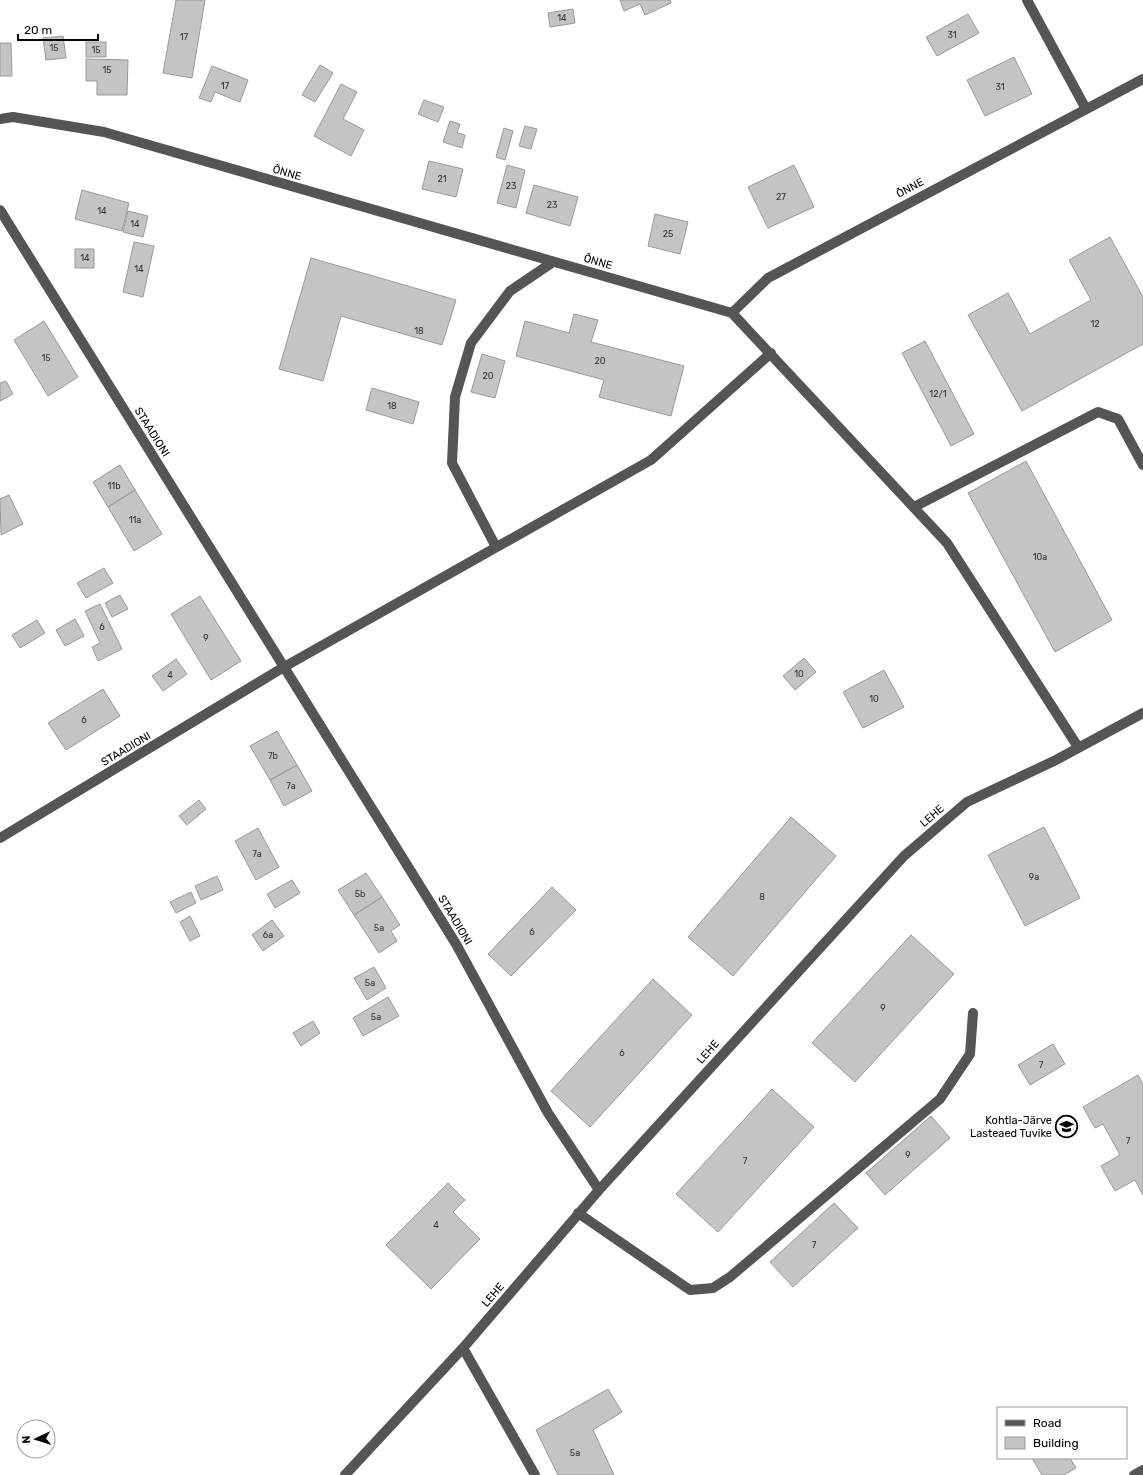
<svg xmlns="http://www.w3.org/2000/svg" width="1143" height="1475" font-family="Rubik,sans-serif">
  <rect width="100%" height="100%" fill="#fff"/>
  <path fill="#c4c4c4" stroke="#999" d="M 176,0 L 205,0 L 192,78 L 163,73 Z
    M 620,0 L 670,0 L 671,3 L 645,15 L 640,4 L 624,11 Z
    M 573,9 L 575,23 L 550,27 L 548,13 Z
    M 968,14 L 979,33 L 937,56 L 926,37 Z
    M 63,36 L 66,58 L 46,60 L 43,38 Z
    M 86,42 L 106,42 L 106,57 L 86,57 Z
    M 0,43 L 11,43 L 12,76 L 0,76 Z
    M 1014,57 L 1032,94 L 985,116 L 967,80 Z
    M 86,59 L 128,60 L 127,95 L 97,95 L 97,81 L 86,81 Z
    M 320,65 L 333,73 L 315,102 L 302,95 Z
    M 212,66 L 248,80 L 240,102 L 215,92 L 211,102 L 199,98 Z
    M 341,84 L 357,92 L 343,119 L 364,130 L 351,156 L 314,136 Z
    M 424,100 L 444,107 L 438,122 L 418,114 Z
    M 450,121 L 460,124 L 457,133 L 465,135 L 462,148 L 443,142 Z
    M 525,126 L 537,129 L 531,149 L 519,146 Z
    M 504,128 L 513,131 L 505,160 L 496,157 Z
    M 429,161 L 463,169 L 456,197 L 422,189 Z
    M 507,165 L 525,170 L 516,208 L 497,203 Z
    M 794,165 L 814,207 L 768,228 L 748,187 Z
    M 534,185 L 578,197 L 570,226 L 526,213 Z
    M 82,190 L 129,203 L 122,231 L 75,219 Z
    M 128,211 L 148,216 L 143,237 L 123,232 Z
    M 655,214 L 688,222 L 680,254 L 648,246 Z
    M 1110,237 L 1143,297 L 1143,344 L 1022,411 L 968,315 L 1008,293 L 1030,334 L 1091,300 L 1069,260 Z
    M 134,242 L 154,246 L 143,297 L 123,292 Z
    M 75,249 L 94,249 L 94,268 L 75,268 Z
    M 311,258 L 456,300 L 442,345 L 341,316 L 323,381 L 279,369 Z
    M 574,314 L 598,320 L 591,342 L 684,366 L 671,416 L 599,397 L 604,380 L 516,356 L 525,321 L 569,333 Z
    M 44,321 L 78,377 L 48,396 L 14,340 Z
    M 925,341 L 974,434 L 951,446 L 902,353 Z
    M 482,354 L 505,361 L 495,398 L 471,392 Z
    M 6,381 L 13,394 L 0,401 L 0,383 Z
    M 372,388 L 419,402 L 413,424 L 366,410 Z
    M 1026,461 L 1112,620 L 1055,652 L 968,493 Z
    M 120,465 L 135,490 L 108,507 L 93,482 Z
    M 135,490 L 162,534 L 134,551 L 108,507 Z
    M 9,495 L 23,524 L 1,535 L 0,499 Z
    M 104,568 L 113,583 L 86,598 L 77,583 Z
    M 120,595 L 128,609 L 112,617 L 105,603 Z
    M 200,596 L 241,661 L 211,680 L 171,614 Z
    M 100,604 L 122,649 L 98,661 L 92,647 L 100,643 L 85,611 Z
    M 75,619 L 84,636 L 65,646 L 56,630 Z
    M 37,620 L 45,633 L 20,648 L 12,635 Z
    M 804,658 L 816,672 L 795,690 L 783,676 Z
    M 176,659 L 187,674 L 163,691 L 152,676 Z
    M 884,670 L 904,707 L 863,728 L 843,692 Z
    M 103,689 L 120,716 L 66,750 L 48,723 Z
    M 277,731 L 297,765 L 270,780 L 250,746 Z
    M 297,765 L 312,791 L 284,806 L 270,780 Z
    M 199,800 L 206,809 L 187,825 L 179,816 Z
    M 791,817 L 836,856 L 733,976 L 688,937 Z
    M 1044,827 L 1080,898 L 1025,926 L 988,855 Z
    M 258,828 L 279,867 L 256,880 L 235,841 Z
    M 366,873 L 382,897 L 354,915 L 338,890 Z
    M 217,876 L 223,890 L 201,900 L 195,886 Z
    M 292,880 L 300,893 L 275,908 L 267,894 Z
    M 552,887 L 576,910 L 511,976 L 488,954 Z
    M 191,892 L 196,903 L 176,913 L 170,902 Z
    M 382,897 L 400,925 L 391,931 L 397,941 L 379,953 L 354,915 Z
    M 190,916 L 200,936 L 190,941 L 180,922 Z
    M 272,920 L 284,936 L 263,951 L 252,935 Z
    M 911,935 L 954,974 L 855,1082 L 812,1043 Z
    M 374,967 L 386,988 L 367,1000 L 354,978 Z
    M 653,979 L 692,1015 L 590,1127 L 551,1091 Z
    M 388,997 L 399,1016 L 363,1036 L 353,1018 Z
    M 313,1021 L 320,1033 L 301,1046 L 293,1033 Z
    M 1053,1044 L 1065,1064 L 1030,1085 L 1018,1065 Z
    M 1138,1075 L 1143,1084 L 1143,1195 L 1135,1180 L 1115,1191 L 1101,1166 L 1120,1155 L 1103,1124 L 1095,1128 L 1083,1107 Z
    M 772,1089 L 814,1127 L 718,1232 L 676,1194 Z
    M 931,1116 L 950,1138 L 885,1195 L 866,1173 Z
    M 448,1183 L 465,1200 L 453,1212 L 480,1239 L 431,1289 L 386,1245 Z
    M 834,1203 L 858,1228 L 793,1287 L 770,1262 Z
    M 608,1389 L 622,1412 L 593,1430 L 614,1475 L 558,1475 L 536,1430 Z
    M 1032,1458 L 1070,1458 L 1076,1468 L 1064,1475 L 1042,1475 Z"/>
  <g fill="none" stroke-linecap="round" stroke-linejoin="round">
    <path stroke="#555" stroke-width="10" d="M 1027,0 L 1086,109
      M 0,119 L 13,117 L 104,132 L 732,313 L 768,278 L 1143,79
      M 0,210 L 284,667 L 0,838
      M 732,313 L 947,543 L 1078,747
      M 914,507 L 1098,412 L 1118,419 L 1143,465
      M 496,547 L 452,463 L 455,397 L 471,343 L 510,291 L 553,262
      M 599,1190 L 548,1113 L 456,944 L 284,667 L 651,460 L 771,353
      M 578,1213 L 690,1290 L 713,1288 L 730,1277 L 940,1099 L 970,1054 L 973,1013
      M 463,1348 L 535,1475
      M 345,1475 L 463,1348 L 599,1190 L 904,856 L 967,802 L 1056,760 L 1143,713
      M 1134,1475 L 1143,1470"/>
  </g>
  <defs>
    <symbol id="school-ring" viewBox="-11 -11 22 22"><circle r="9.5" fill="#fff" stroke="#000" stroke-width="1.5"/><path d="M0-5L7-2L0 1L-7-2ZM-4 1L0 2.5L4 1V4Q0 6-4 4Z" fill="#000"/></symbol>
  </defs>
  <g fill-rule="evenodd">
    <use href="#school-ring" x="1054" y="1114" width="25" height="25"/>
  </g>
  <g text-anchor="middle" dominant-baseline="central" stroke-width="3.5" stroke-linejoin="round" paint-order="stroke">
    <g font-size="9" fill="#313131">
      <text x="562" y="18">14</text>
      <text x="952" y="35">31</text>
      <text x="184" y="37">17</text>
      <text x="54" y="48">15</text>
      <text x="96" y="50">15</text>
      <text x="107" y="70">15</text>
      <text x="225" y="86">17</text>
      <text x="1000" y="87">31</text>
      <text x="442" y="179">21</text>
      <text x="511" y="186">23</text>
      <text x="781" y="197">27</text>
      <text x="552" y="205">23</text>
      <text x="102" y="211">14</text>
      <text x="135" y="224">14</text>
      <text x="668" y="234">25</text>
      <text x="85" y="258">14</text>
      <text x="139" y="269">14</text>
      <text x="1095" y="324">12</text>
      <text x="419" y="331">18</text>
      <text x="46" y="358">15</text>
      <text x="600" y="361">20</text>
      <text x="488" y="376">20</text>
      <text x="938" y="394">12/1</text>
      <text x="392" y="406">18</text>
      <text x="114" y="486">11b</text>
      <text x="135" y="520">11a</text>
      <text x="1040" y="557">10a</text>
      <text x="102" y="627">6</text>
      <text x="206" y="638">9</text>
      <text x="799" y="674">10</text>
      <text x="170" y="675">4</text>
      <text x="874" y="699">10</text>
      <text x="84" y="720">6</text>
      <text x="273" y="756">7b</text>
      <text x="291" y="786">7a</text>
      <text x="257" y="854">7a</text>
      <text x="1034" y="877">9a</text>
      <text x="360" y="894">5b</text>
      <text x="762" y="897">8</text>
      <text x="379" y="928">5a</text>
      <text x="532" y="932">6</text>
      <text x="268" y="935">6a</text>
      <text x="370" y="983">5a</text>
      <text x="883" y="1008">9</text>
      <text x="376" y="1017">5a</text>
      <text x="622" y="1053">6</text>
      <text x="1041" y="1065">7</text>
      <text x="1128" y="1141">7</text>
      <text x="908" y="1155">9</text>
      <text x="745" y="1161">7</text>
      <text x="436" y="1225">4</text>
      <text x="814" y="1245">7</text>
      <text x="575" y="1453">5a</text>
    </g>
    <g font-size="11" fill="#000" stroke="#fff">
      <text transform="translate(287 173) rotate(16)">ÕNNE</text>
      <text transform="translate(910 188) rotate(-28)">ÕNNE</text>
      <text transform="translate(598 262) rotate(16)">ÕNNE</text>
      <text transform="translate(152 432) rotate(58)">STAADIONI</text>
      <text transform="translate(126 749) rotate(-31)">STAADIONI</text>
      <text transform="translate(932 816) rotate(-41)">LEHE</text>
      <text transform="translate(455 920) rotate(59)">STAADIONI</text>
      <text transform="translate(708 1052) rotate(-48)">LEHE</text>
      <text transform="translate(493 1295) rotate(-49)">LEHE</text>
    </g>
    <g font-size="11" fill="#000" stroke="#fff" text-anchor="end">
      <text x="1052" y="1120">Kohtla-Järve<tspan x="1052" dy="13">Lasteaed Tuvike</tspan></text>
    </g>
  </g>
  <rect x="997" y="1407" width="130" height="52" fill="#ffffff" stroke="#999999"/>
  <rect x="1005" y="1420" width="20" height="6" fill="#555555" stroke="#999999"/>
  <text x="1033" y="1427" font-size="12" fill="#000000">Road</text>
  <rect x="1005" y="1437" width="20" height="12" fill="#c4c4c4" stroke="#999999"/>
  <text x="1033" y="1447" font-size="12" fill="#000000">Building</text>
  <g transform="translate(36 1439) rotate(266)"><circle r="19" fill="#ffffff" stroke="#999999"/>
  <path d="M0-3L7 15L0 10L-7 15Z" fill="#000000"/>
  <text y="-6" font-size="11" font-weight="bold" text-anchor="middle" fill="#000000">N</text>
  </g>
  <path d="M18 34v6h80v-6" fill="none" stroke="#000000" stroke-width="2"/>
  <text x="24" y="34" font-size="12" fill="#000000" stroke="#ffffff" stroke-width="3" paint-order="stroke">20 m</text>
</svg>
